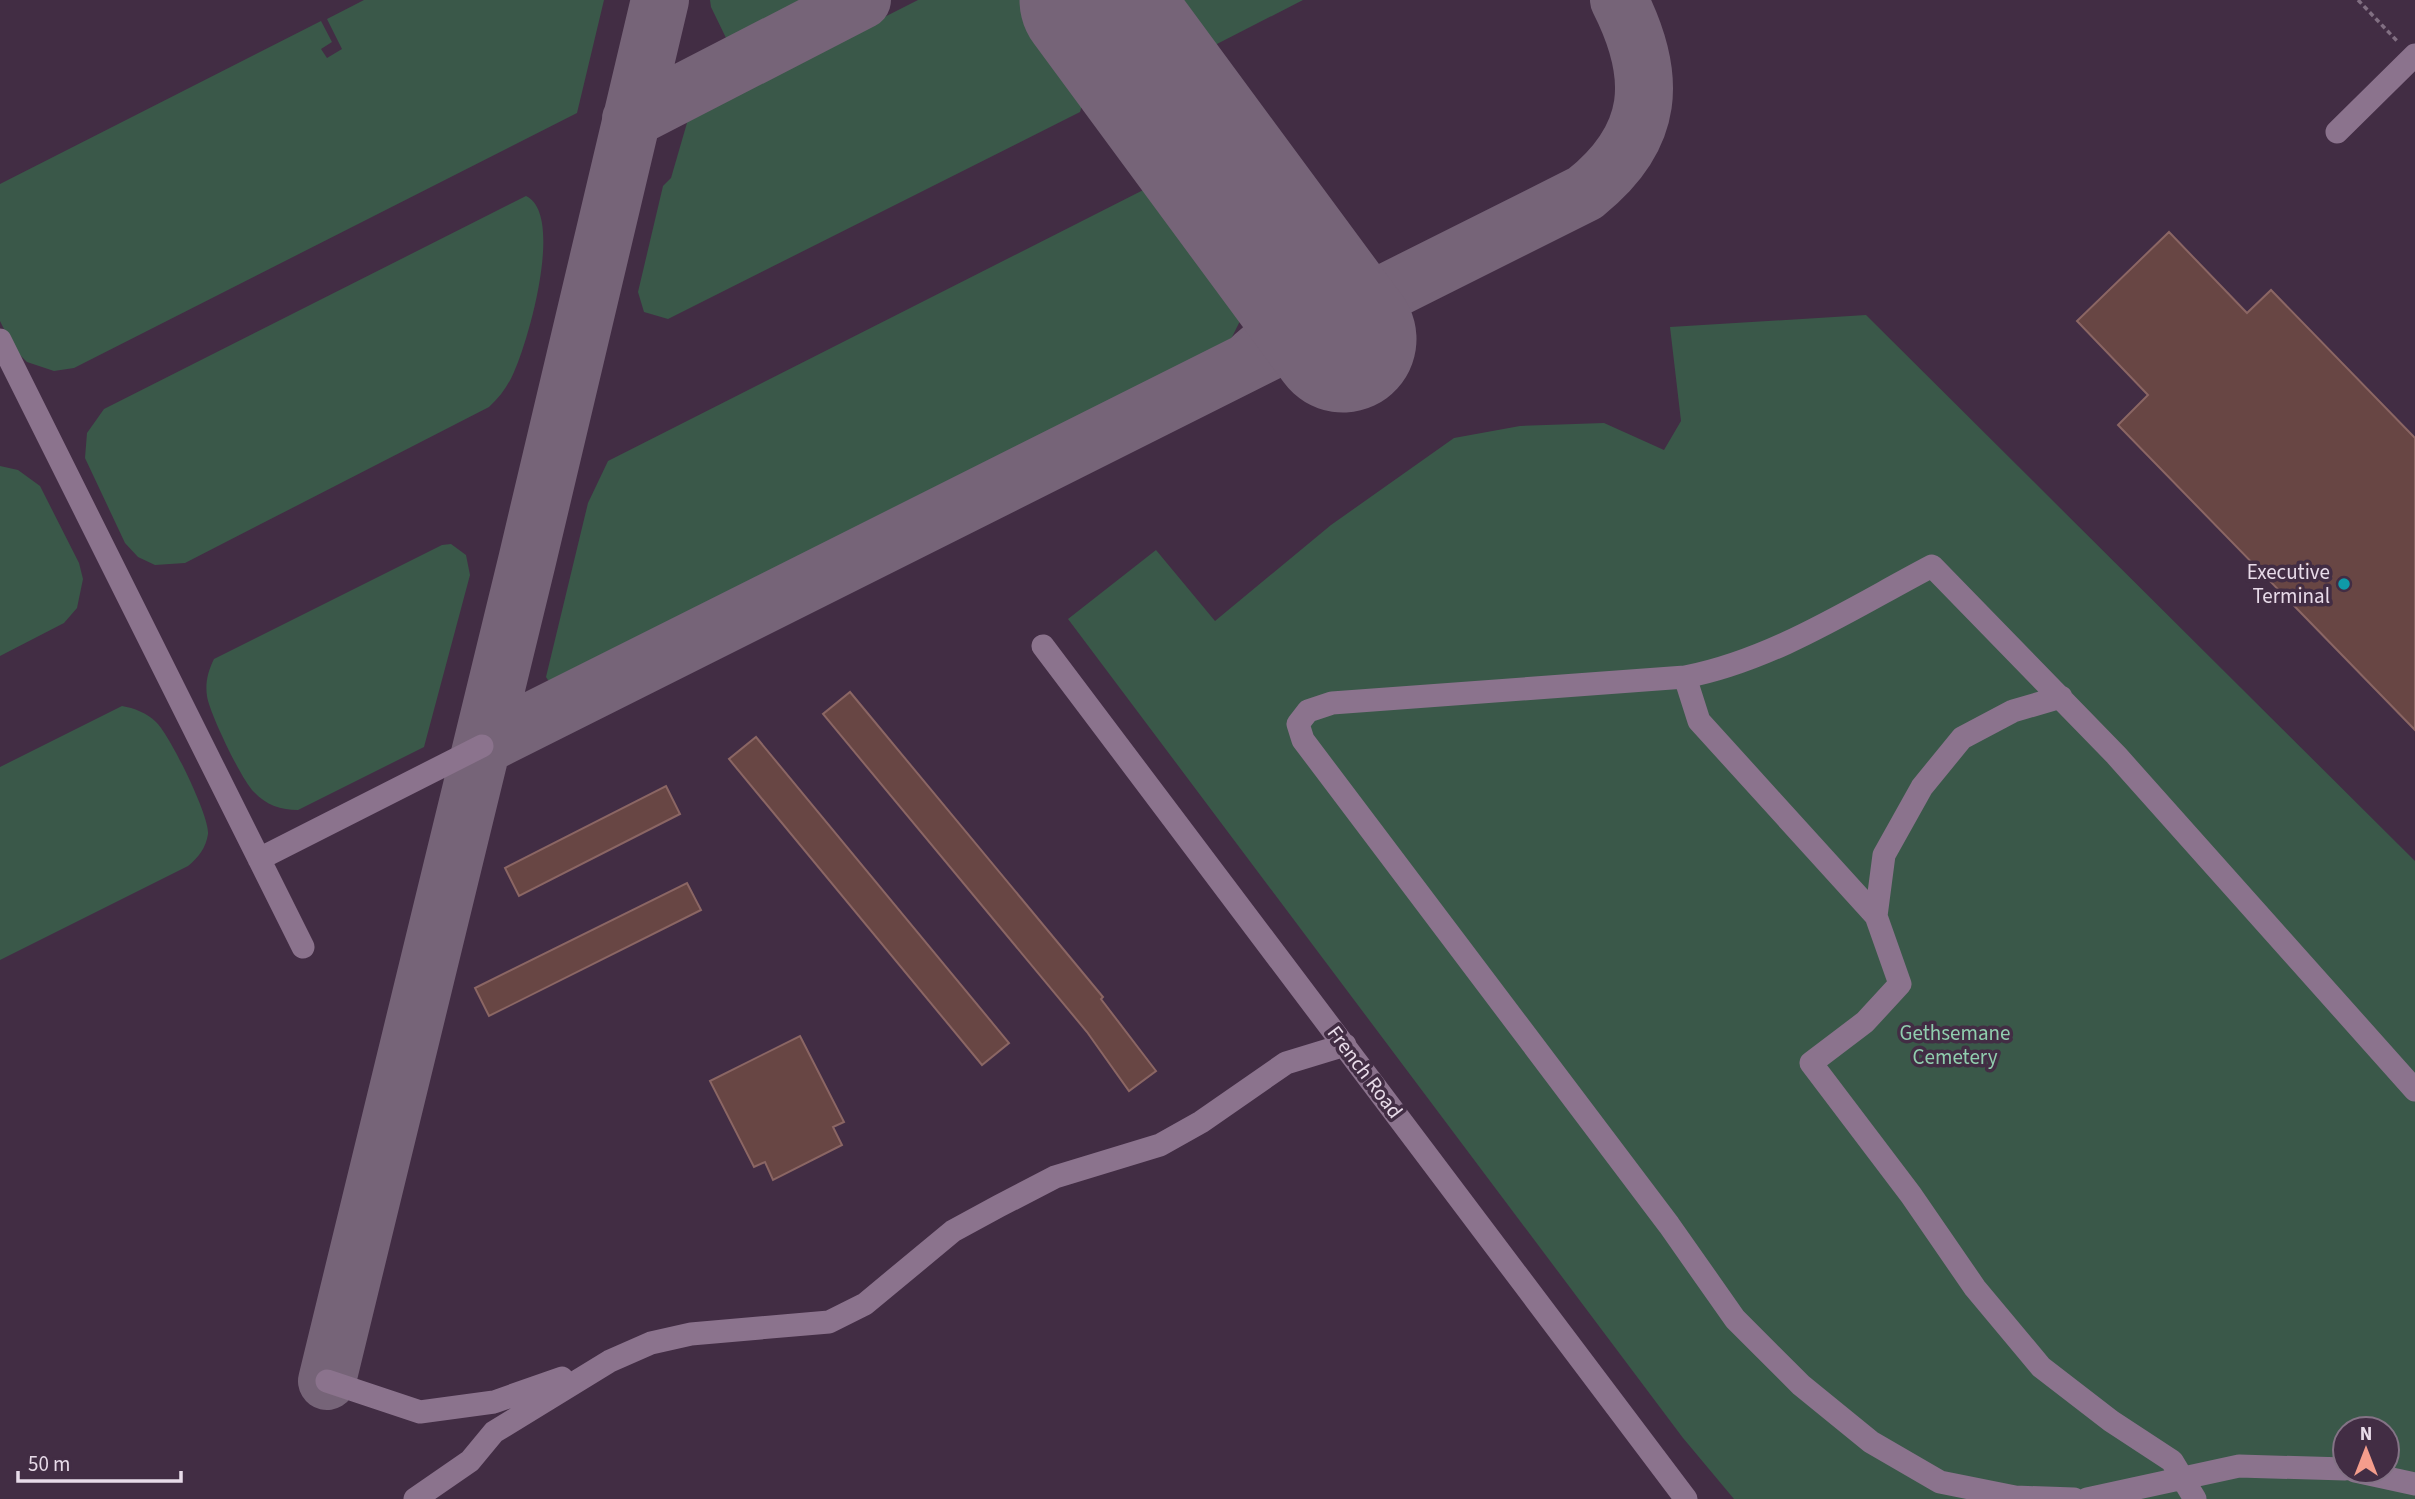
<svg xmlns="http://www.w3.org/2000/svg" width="2415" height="1499" font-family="'Source Sans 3',sans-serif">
  <rect width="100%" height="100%" fill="#422d44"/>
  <path fill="#3a5849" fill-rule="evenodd" d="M 364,0 L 604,0 L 577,113 L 74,368 L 54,371 L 27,362 L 14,349 L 0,321 L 0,184 L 321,21 L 332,42 L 321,49 L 327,58 L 342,49 L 327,19 Z
    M 710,0 L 806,0 L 727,40 L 711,7 Z
    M 918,0 L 1026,0 L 1089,83 L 1080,112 L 668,319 L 644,312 L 638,292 L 663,186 L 671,178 L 689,116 Z
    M 1153,0 L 1303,0 L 1215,45 L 1177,33 Z
    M 1163,180 L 1241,287 L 1244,313 L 1231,339 L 550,683 L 546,677 L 588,503 L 608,461 Z
    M 526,196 C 565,214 528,342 514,372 C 508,386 500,397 489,407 L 185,563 L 155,565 L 138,557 L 125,543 L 85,458 L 87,433 L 104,409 Z
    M 1866,315 L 2415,861 L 2415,1499 L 1734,1499 L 1683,1438 L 1068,619 L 1156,550 L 1215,621 L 1331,525 L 1454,438 L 1520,426 L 1604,423 L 1664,450 L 1681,421 L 1670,327 ZM 2345,1429 L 2387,1429 L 2387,1471 L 2345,1471 Z
    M 0,466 L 18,470 L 40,486 L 79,563 L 83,579 L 77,608 L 64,623 L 0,656 Z
    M 451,544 L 466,555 L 470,575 L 424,747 L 298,810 C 281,810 266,805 254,792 C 242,781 209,712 207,696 C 205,683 208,671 214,659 L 442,545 Z
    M 122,706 C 134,708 147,713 156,722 C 170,735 210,817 208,834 C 206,848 198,858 188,866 L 0,960 L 0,767 Z"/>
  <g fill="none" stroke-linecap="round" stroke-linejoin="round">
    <path stroke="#766478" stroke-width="58" d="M 631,119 L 862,0
      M 1253,357 C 1283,333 1299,308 1291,269
      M 482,746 L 1585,193 C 1655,137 1658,77 1619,0
      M 327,1381 L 527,561 L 660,0"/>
    <path stroke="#766478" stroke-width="147" d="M 1093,0 L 1343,339"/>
  </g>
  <path fill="#684644" stroke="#8b6664" stroke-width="2" d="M 2169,232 L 2247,313 L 2271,290 L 2415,438 L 2415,730 L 2118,425 L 2148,395 L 2077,321 Z
    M 850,692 L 1103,997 L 1101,999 L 1156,1071 L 1129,1091 L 1087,1032 L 823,714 Z
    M 756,737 L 1009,1043 L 982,1065 L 729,759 Z
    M 666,786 L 680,814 L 519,896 L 505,868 Z
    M 687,883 L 701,910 L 489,1016 L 475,988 Z
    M 800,1036 L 844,1122 L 833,1127 L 842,1145 L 773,1180 L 765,1162 L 754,1167 L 710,1081 Z"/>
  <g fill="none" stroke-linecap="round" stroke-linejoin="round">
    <path stroke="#816f82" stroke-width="3.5" stroke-dasharray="5 3.5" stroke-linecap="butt" d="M 2358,0 L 2399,43"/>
    <path stroke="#8b738d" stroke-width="23" d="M 2337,132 L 2415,55
      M 0,340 L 303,947
      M 1043,646 L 1686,1499
      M 1685,677 L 1699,721 L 1876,916 L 1900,984 L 1865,1022 L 1811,1063 L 1911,1195 L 1975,1288 L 2041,1367 L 2111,1421 L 2172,1461 L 2195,1499
      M 259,859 L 482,746
      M 1876,916 L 1884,855 L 1922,787 L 1962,738 L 2013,711 L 2061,697
      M 327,1381 L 420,1412 L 494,1402 L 562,1378
      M 2355,1471 L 2415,1484
      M 415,1499 L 470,1461 L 494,1432 L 610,1361 L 651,1343 L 691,1334 L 829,1322 L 865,1304 L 953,1231 L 999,1206 L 1055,1177 L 1160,1145 L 1201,1122 L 1286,1063 L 1345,1045
      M 2074,1499 L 2015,1497 L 1940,1482 L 1871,1442 L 1801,1385 L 1735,1319 L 1669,1225 L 1303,740 L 1298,724 L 1308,711 L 1332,703 L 1685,677 C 1773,660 1852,608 1932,566 L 2116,755 L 2415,1090
      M 2087,1499 L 2239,1466 L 2345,1469"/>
  </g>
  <circle fill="#0f9aa8" stroke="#422d44" stroke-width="2.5" cx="2344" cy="584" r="7"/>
  <g text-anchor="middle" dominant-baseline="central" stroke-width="7" stroke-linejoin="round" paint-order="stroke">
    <g font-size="21" fill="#e8dbe9" stroke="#422d44" text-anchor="end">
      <text x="2330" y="572">Executive<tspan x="2330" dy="24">Terminal</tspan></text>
    </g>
    <g font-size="21" fill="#90ceae" stroke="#422d44">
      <text x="1955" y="1033">Gethsemane<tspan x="1955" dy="24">Cemetery</tspan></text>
    </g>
    <g font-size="21" fill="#e8dbe9" stroke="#422d44">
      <text transform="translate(1365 1072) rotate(53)">French Road</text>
    </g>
  </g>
  <g transform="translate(2366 1450)"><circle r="33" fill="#422d44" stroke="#847386" stroke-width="2"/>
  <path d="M0-5L12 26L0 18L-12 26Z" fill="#f49d8c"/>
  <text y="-10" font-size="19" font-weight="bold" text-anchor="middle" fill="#e8dbe9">N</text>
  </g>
  <path d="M18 1471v10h163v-10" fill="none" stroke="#e8dbe9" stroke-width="3.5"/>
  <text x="28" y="1471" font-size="21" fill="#e8dbe9" stroke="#422d44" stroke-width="5" paint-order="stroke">50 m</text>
</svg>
